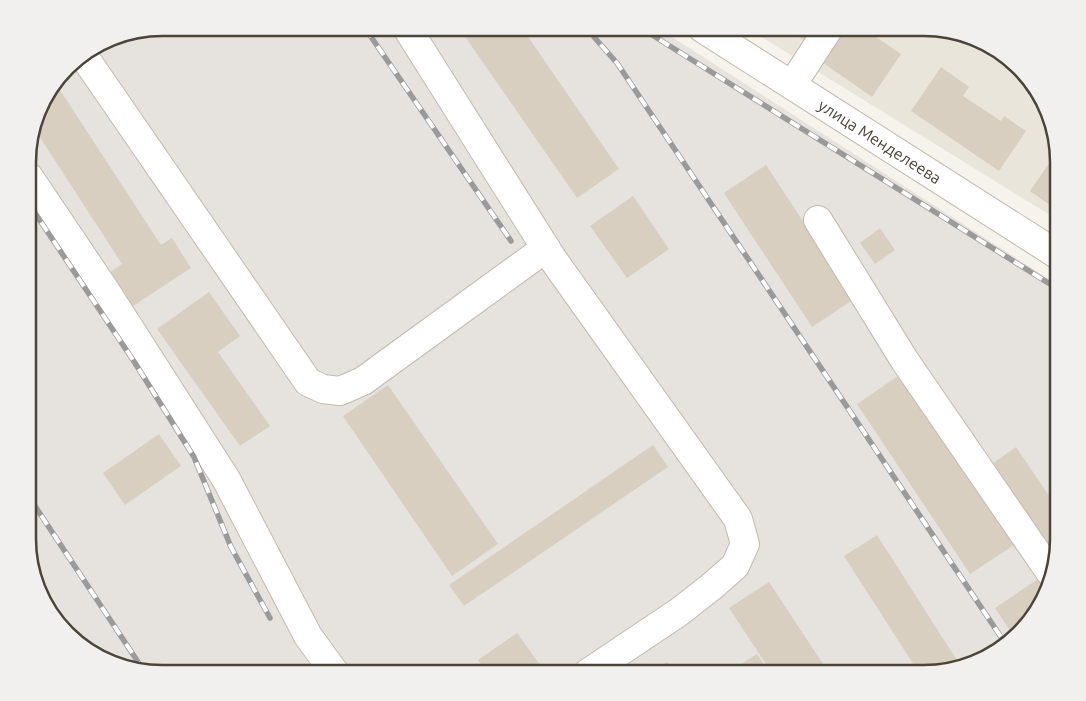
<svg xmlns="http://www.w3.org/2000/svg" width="1086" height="701" font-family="Ubuntu,sans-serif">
  <rect width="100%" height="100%" fill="#f6f3ec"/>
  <path fill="#eae5da" d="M 747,28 L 924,28 L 999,50 L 1041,95 L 1058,153 L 1058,220 Z"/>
  <path fill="#e6e2dd" d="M 162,28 L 658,28 L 1058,285 L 1058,548 L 1036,614 L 991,656 L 933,673 L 162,673 L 87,651 L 46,607 L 29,556 L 29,145 L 41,102 L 73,61 L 111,38 Z"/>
  <path fill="#d8cfc1" d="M 459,28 L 522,28 L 619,169 L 577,198 Z
    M 784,28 L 812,28 L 804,40 Z
    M 841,28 L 863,28 L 901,54 L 872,97 L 819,60 Z
    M 941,67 L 969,87 L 963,96 L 1001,121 L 1004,116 L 1026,131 L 999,171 L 911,111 Z
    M 56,84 L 161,245 L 172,238 L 191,268 L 124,312 L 102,278 L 122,264 L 34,128 L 41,102 Z
    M 1057,152 L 1058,153 L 1058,211 L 1030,191 Z
    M 766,165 L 854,299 L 812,327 L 724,193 Z
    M 633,196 L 669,249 L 627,278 L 590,226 Z
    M 880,228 L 895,250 L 875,264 L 860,243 Z
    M 209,292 L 240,336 L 218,352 L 270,426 L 240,446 L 157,329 Z
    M 901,374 L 1014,545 L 970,574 L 857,404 Z
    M 388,385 L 498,544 L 452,576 L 343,416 Z
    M 159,434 L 181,466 L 125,505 L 103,473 Z
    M 653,445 L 668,467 L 464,606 L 449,585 Z
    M 1016,447 L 1058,509 L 1058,537 L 1044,547 L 989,466 Z
    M 877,535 L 960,665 L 933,673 L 919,673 L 844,556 Z
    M 1038,579 L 1044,589 L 1036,614 L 1013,635 L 995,608 Z
    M 769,582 L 827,670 L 823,673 L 772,673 L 729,608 Z
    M 517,633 L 546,673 L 488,673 L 478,660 Z
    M 757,654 L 770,673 L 727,673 Z
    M 667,662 L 675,673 L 650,673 Z"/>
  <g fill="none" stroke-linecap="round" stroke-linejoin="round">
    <defs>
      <g id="minor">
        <path d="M 407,28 L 552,258 L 738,519 L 745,544 L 735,566 L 711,587 L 679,612 L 588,673"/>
        <path id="s1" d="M 702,28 L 1058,255"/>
        <path d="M 83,55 L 308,382 L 323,389 L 340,391 L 363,381 L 546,248"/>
        <path d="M 792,85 L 829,28"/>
        <path d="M 29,177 L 107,293 L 226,479 L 308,636 L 335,673"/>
        <path d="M 818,220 L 905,361 L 1050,572"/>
      </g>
    </defs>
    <use href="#minor" stroke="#c2bbae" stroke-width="30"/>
    <use href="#minor" stroke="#fff" stroke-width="28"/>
    <defs>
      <path id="rail" d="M 365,28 L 511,241
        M 586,28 L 617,63 L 1005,643
        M 641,28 L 1058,289
        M 29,204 L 135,363 L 194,457 L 231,547 L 270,618
        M 29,497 L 142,668"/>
    </defs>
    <use href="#rail" stroke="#9a9a9a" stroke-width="5.5"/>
    <use href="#rail" stroke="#fff" stroke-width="4" stroke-dasharray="11" stroke-linecap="butt"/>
  </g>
  <g text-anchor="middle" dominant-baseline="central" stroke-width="4" stroke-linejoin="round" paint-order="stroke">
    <g font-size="16" fill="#4b4439" stroke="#fff">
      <text stroke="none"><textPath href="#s1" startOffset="211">улица Менделеева</textPath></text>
    </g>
  </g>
  <path d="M0 0H1086V701H0ZM162 36H924A126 126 0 0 1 1050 162V539A126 126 0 0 1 924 665H162A126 126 0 0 1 36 539V162A126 126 0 0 1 162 36Z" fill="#f1f0ef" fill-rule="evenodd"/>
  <path fill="none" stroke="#4b4439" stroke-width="2.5" d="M162 36H924A126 126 0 0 1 1050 162V539A126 126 0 0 1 924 665H162A126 126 0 0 1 36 539V162A126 126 0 0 1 162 36Z"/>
</svg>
